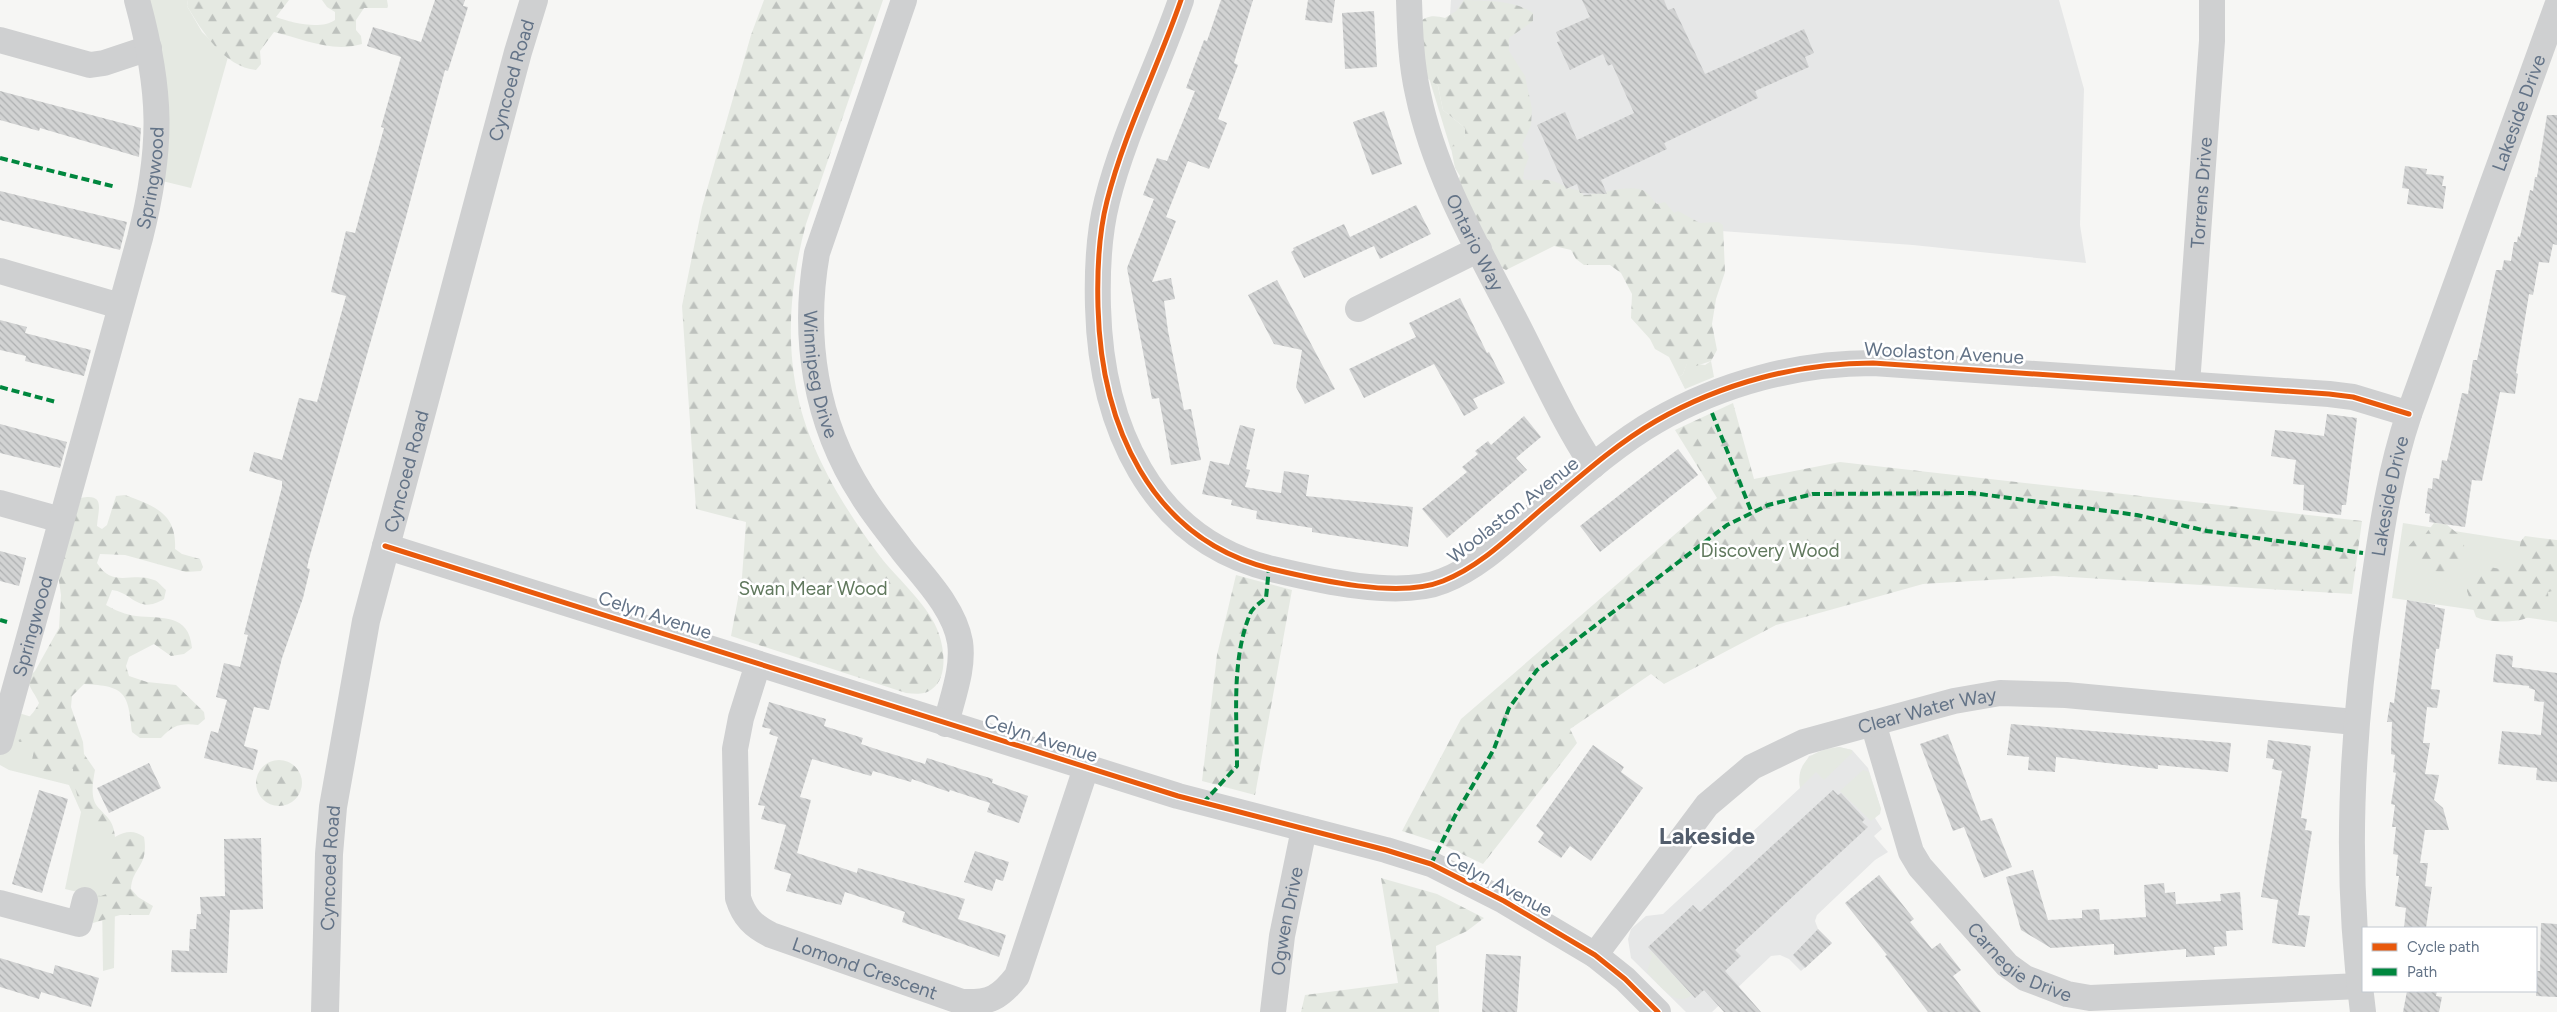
<svg xmlns="http://www.w3.org/2000/svg" width="2557" height="1012" font-family="Figtree,sans-serif">
  <defs>
    <pattern id="forest-firs" width="22" height="20" patternUnits="userSpaceOnUse" patternTransform="scale(1.25)"><rect width="22" height="20" fill="#e5e9e2"/><path d="M5 1l3.5 6h-7zM16 11l3.5 6h-7z" fill="#bdc1bd"/></pattern>
    <pattern id="building-back-hatch" width="6" height="6" patternUnits="userSpaceOnUse" patternTransform="scale(1.25)"><rect width="6" height="6" fill="#d2d3d3"/><path d="M-1 5l2 2M0 0l6 6M5-1l2 2" fill="none" stroke="#aeb0b1"/></pattern>
  </defs>
  <rect width="100%" height="100%" fill="#f6f6f4"/>
  <path fill="#e6e7e7" d="M 1451,0 L 2059,0 L 2084,89 L 2080,225 L 2086,263 L 1913,245 L 1721,231 L 1548,245 L 1450,15 Z
    M 1839,747 L 1852,750 L 1868,768 L 1881,809 L 1875,818 L 1882,829 L 1874,836 L 1888,852 L 1875,860 L 1817,915 L 1815,921 L 1818,929 L 1832,943 L 1801,971 L 1789,959 L 1780,955 L 1771,956 L 1712,1012 L 1686,1012 L 1631,958 L 1628,939 L 1631,929 L 1646,916 L 1663,914 L 1800,788 L 1800,773 L 1809,756 Z"/>
  <path fill="#e5e9e2" d="M 137,0 L 188,0 L 187,6 L 202,32 L 228,57 L 191,188 L 154,179 Z
    M 1429,78 L 1438,86 L 1443,110 L 1465,128 L 1465,136 L 1451,150 Z
    M 1711,361 L 1714,377 L 1685,389 L 1679,377 L 1683,374 L 1687,363 L 1705,365 Z
    M 2403,523 L 2557,547 L 2557,622 L 2392,598 Z
    M 9,710 L 48,722 L 110,833 L 115,908 L 114,968 L 103,971 L 102,898 L 65,889 L 81,812 L 69,785 L 9,770 L 0,765 L 0,742 Z
    M 1839,747 L 1852,750 L 1852,753 L 1824,780 L 1816,772 L 1800,788 C 1795,761 1815,749 1839,747 Z
    M 1863,770 L 1869,772 L 1881,809 L 1880,814 L 1871,821 L 1840,791 Z
    M 1651,951 L 1692,995 C 1675,1009 1658,983 1647,972 L 1652,956 L 1649,953 Z"/>
  <path fill="url(#forest-firs)" d="M 188,0 L 289,0 L 276,17 C 292,23 321,30 335,20 L 335,12 L 327,7 L 322,0 L 387,0 L 388,6 L 387,8 L 364,8 L 356,20 L 356,30 L 361,36 L 362,44 C 332,53 303,39 274,32 L 260,51 L 261,64 L 256,70 C 224,67 202,31 187,6 Z
    M 764,0 L 883,0 L 806,224 C 791,279 785,340 798,397 C 809,450 844,508 876,551 C 893,575 927,603 937,629 C 944,645 949,677 932,689 C 925,695 915,694 906,693 L 731,636 L 742,577 L 746,522 L 696,509 L 682,306 L 702,207 L 751,35 Z
    M 1464,0 C 1488,1 1514,0 1533,13 L 1533,21 L 1509,38 L 1509,51 L 1525,76 L 1532,109 L 1531,125 L 1522,145 L 1529,157 L 1524,170 L 1523,179 C 1533,182 1538,179 1547,180 C 1560,181 1568,191 1581,190 L 1583,195 C 1601,195 1632,182 1646,192 C 1650,195 1653,201 1657,204 L 1665,202 L 1674,213 L 1678,211 L 1700,223 L 1718,222 L 1723,225 L 1725,272 L 1716,299 L 1712,324 L 1717,350 L 1711,361 L 1696,366 L 1687,364 L 1683,374 L 1679,377 L 1669,357 L 1655,349 L 1650,339 L 1631,318 L 1632,294 L 1621,273 L 1610,265 L 1584,265 L 1576,259 L 1571,250 L 1554,246 L 1506,270 L 1498,266 L 1455,188 L 1460,176 L 1455,168 L 1451,148 L 1457,140 L 1465,136 L 1465,128 L 1443,110 L 1438,86 L 1418,71 L 1418,24 C 1426,15 1434,15 1445,18 L 1456,11 Z
    M 1733,403 L 1754,479 L 1840,462 L 2362,521 L 2352,594 L 2054,576 L 1923,584 L 1776,625 L 1664,684 L 1651,674 L 1570,729 L 1577,743 L 1483,864 L 1439,843 L 1402,831 L 1461,719 L 1717,498 L 1675,430 Z
    M 125,495 C 154,506 177,513 175,549 L 182,554 L 200,559 L 203,567 L 201,571 L 186,572 L 125,555 L 100,554 L 97,563 C 113,589 132,571 154,580 C 158,581 162,587 166,590 L 164,599 C 138,615 132,592 112,590 L 106,605 C 114,610 127,615 136,616 C 162,619 189,613 192,648 L 184,654 L 171,656 L 154,644 L 129,657 L 126,666 L 129,676 L 147,682 L 176,685 L 204,712 L 205,719 L 198,725 C 181,723 173,725 161,738 L 140,738 L 132,732 C 128,693 126,686 84,684 L 72,696 L 71,707 L 83,742 L 84,754 L 95,770 C 93,781 90,797 97,806 C 107,818 113,819 115,837 C 126,831 134,830 144,837 C 149,867 132,867 131,889 L 138,897 L 153,906 L 149,915 L 120,915 L 93,923 L 91,895 L 101,896 L 109,893 L 108,841 C 87,828 73,794 73,769 L 63,763 L 49,773 L 38,769 L 32,760 L 35,746 L 28,740 L 20,742 L 15,739 C 21,721 32,718 39,703 C 35,694 30,689 27,679 L 35,671 L 59,628 L 61,595 L 58,574 L 81,498 C 106,493 98,510 97,526 L 102,529 L 107,525 L 116,496 Z
    M 2434,523 L 2446,524 L 2463,538 C 2468,559 2458,576 2434,571 C 2430,570 2410,553 2406,549 L 2414,540 L 2420,541 Z
    M 2525,536 L 2557,540 L 2557,590 L 2548,592 L 2549,606 C 2541,610 2532,616 2524,619 C 2513,623 2486,622 2476,617 L 2467,591 L 2468,578 L 2490,567 L 2505,570 L 2515,568 L 2521,541 Z
    M 1236,575 L 1292,590 L 1255,795 L 1202,781 L 1217,655 Z
    M256 783a23 23 0 1 1 46 0a23 23 0 1 1-46 0Z
    M 1381,878 L 1437,894 L 1484,918 L 1467,931 L 1436,946 L 1439,1012 L 1301,1012 L 1305,995 L 1398,983 Z"/>
  <path fill="url(#building-back-hatch)" d="M 435,0 L 465,0 L 463,6 L 468,7 L 448,71 L 445,70 L 406,217 L 309,559 L 307,568 L 310,569 L 303,598 L 282,658 L 269,710 L 254,707 L 244,746 L 258,750 L 253,770 L 204,758 L 211,731 L 218,733 L 227,700 L 216,697 L 224,663 L 240,667 L 248,635 L 244,634 L 282,487 L 282,481 L 249,471 L 254,452 L 282,460 L 299,398 L 317,402 L 346,296 L 331,292 L 346,231 L 355,233 L 384,128 L 381,127 L 401,57 L 367,46 L 373,27 L 421,42 Z
    M 1221,0 L 1253,0 L 1234,63 L 1238,65 L 1218,119 L 1227,123 L 1209,169 L 1188,161 L 1166,217 L 1176,221 L 1152,282 L 1171,278 L 1175,299 L 1164,301 L 1168,331 L 1184,410 L 1191,409 L 1201,460 L 1171,465 L 1159,398 L 1152,399 L 1127,268 L 1154,199 L 1143,195 L 1157,158 L 1167,161 L 1195,91 L 1186,88 L 1204,40 L 1207,41 Z
    M 1308,0 L 1335,0 L 1332,23 L 1305,20 Z
    M 1582,0 L 1664,0 L 1668,10 L 1674,8 L 1705,74 L 1804,29 L 1814,53 L 1805,57 L 1809,67 L 1755,91 L 1758,98 L 1664,143 L 1667,149 L 1601,180 L 1607,194 L 1580,193 L 1577,184 L 1566,189 L 1537,125 L 1565,112 L 1577,140 L 1634,113 L 1612,64 L 1608,66 L 1603,54 L 1570,70 L 1557,42 L 1560,41 L 1556,32 L 1590,17 Z
    M 1374,11 L 1377,67 L 1345,69 L 1342,13 Z
    M 0,91 L 141,128 L 139,157 L 40,128 L 39,131 L 0,120 Z
    M 1384,111 L 1402,164 L 1372,175 L 1353,122 Z
    M 2547,115 L 2557,115 L 2557,245 L 2553,244 L 2549,263 L 2539,262 L 2533,295 L 2529,294 L 2516,373 L 2518,374 L 2515,394 L 2500,392 L 2482,481 L 2472,480 L 2465,527 L 2429,522 L 2430,514 L 2425,513 L 2428,488 L 2432,489 L 2433,478 L 2439,479 L 2442,460 L 2447,461 L 2462,393 L 2468,394 L 2473,360 L 2477,360 L 2496,270 L 2502,270 L 2504,260 L 2511,261 L 2514,242 L 2517,242 L 2518,236 L 2520,237 L 2530,190 L 2533,191 L 2535,177 L 2537,177 Z
    M 2405,166 L 2427,169 L 2426,174 L 2444,176 L 2442,186 L 2446,186 L 2443,209 L 2407,204 L 2409,189 L 2402,188 Z
    M 0,191 L 127,222 L 120,250 L 0,220 Z
    M 1416,205 L 1431,234 L 1380,259 L 1374,246 L 1304,278 L 1291,252 L 1294,250 L 1293,248 L 1344,224 L 1350,237 Z
    M 1277,280 L 1335,389 L 1305,404 L 1296,387 L 1302,350 L 1274,344 L 1248,295 Z
    M 1460,298 L 1487,353 L 1489,352 L 1505,383 L 1473,399 L 1478,408 L 1464,416 L 1434,364 L 1364,398 L 1349,369 L 1416,337 L 1409,323 Z
    M 0,320 L 27,327 L 25,333 L 91,350 L 84,376 L 25,361 L 26,356 L 0,350 Z
    M 2327,414 L 2357,418 L 2346,505 L 2342,505 L 2341,515 L 2303,510 L 2304,485 L 2293,484 L 2296,460 L 2271,456 L 2275,430 L 2324,436 Z
    M 1524,416 L 1541,437 L 1516,458 L 1527,470 L 1447,538 L 1422,509 L 1467,472 L 1462,467 L 1478,454 L 1475,451 L 1488,441 L 1491,445 Z
    M 0,424 L 67,442 L 60,468 L 0,453 Z
    M 1240,425 L 1255,429 L 1246,469 L 1250,470 L 1245,487 L 1281,493 L 1284,471 L 1309,475 L 1306,496 L 1413,507 L 1408,547 L 1312,532 L 1312,528 L 1256,519 L 1257,511 L 1231,505 L 1232,500 L 1202,494 L 1210,461 L 1229,465 Z
    M 1678,449 L 1698,475 L 1600,552 L 1580,526 Z
    M 0,551 L 26,558 L 19,586 L 0,581 Z
    M 2407,600 L 2435,605 L 2435,607 L 2445,609 L 2439,649 L 2436,649 L 2431,689 L 2440,690 L 2437,708 L 2427,707 L 2423,743 L 2430,743 L 2425,774 L 2439,775 L 2434,800 L 2443,808 L 2449,830 L 2425,830 L 2420,863 L 2428,863 L 2425,886 L 2432,887 L 2426,928 L 2404,928 L 2406,908 L 2395,906 L 2399,876 L 2396,876 L 2398,855 L 2393,854 L 2396,827 L 2392,827 L 2395,805 L 2391,804 L 2396,773 L 2393,772 L 2395,755 L 2391,754 L 2392,722 L 2387,722 L 2390,702 L 2394,703 Z
    M 2496,654 L 2513,656 L 2512,667 L 2557,673 L 2557,782 L 2536,780 L 2537,768 L 2498,764 L 2502,731 L 2541,735 L 2544,702 L 2534,701 L 2535,690 L 2529,688 L 2529,686 L 2493,682 Z
    M 769,702 L 826,719 L 824,726 L 863,738 L 861,744 L 879,750 L 925,764 L 927,758 L 964,770 L 993,779 L 992,783 L 1028,796 L 1019,823 L 987,812 L 990,803 L 950,790 L 949,792 L 912,779 L 911,782 L 873,771 L 871,776 L 812,759 L 800,797 L 811,800 L 797,853 L 857,873 L 858,868 L 965,899 L 958,919 L 1006,935 L 999,957 L 902,922 L 905,912 L 845,892 L 841,905 L 786,891 L 791,874 L 774,869 L 786,825 L 761,819 L 765,806 L 758,805 L 778,737 L 769,734 L 771,729 L 762,727 Z
    M 2011,724 L 2231,743 L 2228,772 L 2158,765 L 2158,769 L 2056,757 L 2055,772 L 2028,770 L 2029,757 L 2007,755 Z
    M 1948,734 L 1981,821 L 1992,818 L 2012,867 L 1984,878 L 1964,827 L 1953,831 L 1920,744 Z
    M 2268,740 L 2311,746 L 2301,818 L 2307,819 L 2305,830 L 2312,831 L 2298,915 L 2310,916 L 2305,947 L 2272,943 L 2278,900 L 2261,897 L 2282,771 L 2272,769 L 2274,759 L 2266,758 Z
    M 1593,745 L 1624,767 L 1621,772 L 1643,788 L 1591,861 L 1570,846 L 1561,858 L 1538,842 L 1544,833 L 1536,826 Z
    M 149,763 L 161,788 L 109,813 L 97,788 Z
    M 39,790 L 68,799 L 42,893 L 12,884 Z
    M 1833,790 L 1838,795 L 1841,793 L 1865,819 L 1862,822 L 1868,827 L 1735,950 L 1741,956 L 1725,971 L 1761,1012 L 1724,1012 L 1704,990 L 1695,998 L 1648,947 L 1693,905 L 1700,912 Z
    M 261,838 L 263,909 L 230,910 L 227,973 L 171,972 L 172,950 L 189,951 L 190,929 L 196,929 L 197,914 L 201,914 L 200,897 L 225,896 L 224,839 Z
    M 975,851 L 1009,862 L 1003,881 L 996,879 L 992,891 L 964,882 Z
    M 2033,870 L 2048,920 L 2082,918 L 2082,910 L 2099,909 L 2100,920 L 2146,917 L 2144,885 L 2164,883 L 2165,893 L 2175,892 L 2176,904 L 2221,901 L 2220,894 L 2240,892 L 2243,930 L 2226,931 L 2227,946 L 2214,947 L 2215,955 L 2186,957 L 2186,949 L 2114,955 L 2114,944 L 2051,948 L 2021,930 L 2006,877 Z
    M 1879,875 L 1914,919 L 1910,922 L 1932,949 L 1940,943 L 1961,970 L 1953,976 L 1981,1012 L 1928,1012 L 1885,956 L 1887,955 L 1845,903 Z
    M 2541,923 L 2557,924 L 2557,997 L 2536,996 L 2536,971 L 2540,971 Z
    M 1818,929 L 1832,943 L 1805,968 L 1793,955 Z
    M 1486,954 L 1521,956 L 1517,1012 L 1482,1012 Z
    M 0,958 L 53,974 L 55,965 L 99,978 L 91,1007 L 41,992 L 39,999 L 0,987 Z
    M 2407,991 L 2437,991 L 2436,996 L 2442,997 L 2439,1012 L 2403,1012 Z"/>
  <g fill="none" stroke-linecap="round" stroke-linejoin="round">
    <g stroke="#cfd0d1" stroke-width="26">
      <path id="s1" d="M 904,0 L 817,253 C 802,337 815,422 862,495 C 874,515 889,532 902,550 C 923,577 954,607 960,642 C 964,669 952,698 946,724"/>
      <path d="M 1181,0 C 1158,67 1124,133 1107,201 C 1098,236 1097,271 1098,307 C 1101,423 1149,539 1272,569 C 1318,580 1399,599 1443,581 C 1484,565 1517,529 1550,502 C 1584,473 1618,443 1656,421 C 1722,383 1798,363 1873,363 L 2329,394 L 2353,397 L 2409,414"/>
      <path id="s2" d="M 1409,0 C 1410,32 1411,63 1418,94 C 1435,176 1480,252 1518,326 C 1542,373 1564,422 1593,466"/>
      <path d="M 0,40 L 90,65 L 104,63 L 149,48"/>
      <path d="M 0,271 L 120,306"/>
      <path d="M 1358,309 L 1479,249"/>
      <path id="s3" d="M 2187,384 L 2212,41 L 2212,0"/>
      <path d="M 0,503 L 61,520"/>
      <path d="M 385,546 L 1178,796 L 1386,850 L 1431,864 L 1504,901 L 1595,955 L 1625,979 L 1658,1012"/>
      <path id="s4" d="M 758,664 L 741,718 L 735,749 L 738,898 C 744,917 753,926 771,935 L 962,1002 C 990,1003 1000,998 1017,976 L 1086,768"/>
      <path id="s5" d="M 1873,723 L 1911,852 L 1920,867 L 2007,965 L 2025,978 L 2067,994 L 2090,998 L 2360,986"/>
      <path id="s6" d="M 0,742 L 140,238 C 163,147 162,91 137,0"/>
      <path d="M 0,903 L 79,924 L 85,900"/>
      <path id="s7" d="M 1595,955 L 1707,805 L 1752,767 L 1804,742 L 1954,701 L 2000,693 L 2066,695 L 2355,722"/>
      <path id="s8" d="M 1273,1012 L 1282,936 L 1304,829"/>
      <path id="s9" d="M 2363,1012 C 2344,870 2351,736 2372,595 C 2381,533 2389,473 2409,414 L 2557,6"/>
    </g>
    <path stroke="#cfd0d1" stroke-width="28" id="s10" d="M 325,1012 L 329,854 L 333,807 L 366,621 L 518,52 L 534,0"/>
    <path stroke="#00873e" stroke-width="4" stroke-dasharray="8 4" stroke-linecap="butt" d="M 0,158 L 116,187
      M 0,387 L 56,402
      M 1712,413 L 1752,513
      M 0,620 L 7,622
      M 1203,803 L 1237,766 C 1237,717 1231,661 1250,614 C 1252,608 1261,602 1266,598 L 1269,568
      M 1431,864 L 1456,814 L 1494,749 L 1509,708 L 1537,670 L 1727,525 L 1768,505 L 1813,494 L 1972,493 L 2137,515 L 2207,531 L 2363,553"/>
    <defs>
      <path id="cycleway" d="M 1181,0 C 1158,67 1124,133 1107,201 C 1098,236 1097,271 1098,307 C 1101,423 1149,539 1272,569 C 1318,580 1399,599 1443,581 C 1484,565 1517,529 1550,502 C 1584,473 1618,443 1656,421 C 1722,383 1798,363 1873,363 L 2329,394 L 2353,397 L 2409,414
        M 385,546 L 1178,796 L 1386,850 L 1431,864 L 1504,901 L 1595,955 L 1625,979 L 1658,1012"/>
    </defs>
    <use href="#cycleway" stroke="#fff" stroke-width="8"/>
    <use href="#cycleway" stroke="#e8590c" stroke-width="5"/>
  </g>
  <g text-anchor="middle" dominant-baseline="central" stroke-width="5" stroke-linejoin="round" paint-order="stroke">
    <g font-size="19" fill="#637387" stroke="#fff">
      <text stroke="none"><textPath href="#s10" startOffset="954">Cyncoed Road</textPath></text>
      <text stroke="none"><textPath href="#s9" startOffset="924">Lakeside Drive</textPath></text>
      <text stroke="none"><textPath href="#s6" startOffset="584">Springwood</textPath></text>
      <text stroke="none"><textPath href="#s3" startOffset="192">Torrens Drive</textPath></text>
      <text stroke="none"><textPath href="#s2" startOffset="254">Ontario Way</textPath></text>
      <text transform="translate(1944 353) rotate(3)">Woolaston Avenue</text>
      <text stroke="none"><textPath href="#s1" startOffset="390">Winnipeg Drive</textPath></text>
      <text stroke="none"><textPath href="#s10" startOffset="549">Cyncoed Road</textPath></text>
      <text stroke="none"><textPath href="#s9" startOffset="519">Lakeside Drive</textPath></text>
      <text transform="translate(1513 510) rotate(-38)">Woolaston Avenue</text>
      <text transform="translate(655 615) rotate(18)">Celyn Avenue</text>
      <text stroke="none"><textPath href="#s6" startOffset="120">Springwood</textPath></text>
      <text stroke="none"><textPath href="#s7" startOffset="431">Clear Water Way</textPath></text>
      <text transform="translate(1041 738) rotate(18)">Celyn Avenue</text>
      <text stroke="none"><textPath href="#s10" startOffset="144">Cyncoed Road</textPath></text>
      <text transform="translate(1499 884) rotate(28)">Celyn Avenue</text>
      <text stroke="none"><textPath href="#s8" startOffset="92">Ogwen Drive</textPath></text>
      <text stroke="none"><textPath href="#s5" startOffset="292">Carnegie Drive</textPath></text>
      <text stroke="none"><textPath href="#s4" startOffset="388">Lomond Crescent</textPath></text>
    </g>
    <g font-size="19" fill="#61795e" stroke="#fff">
      <text x="1770" y="550">Discovery Wood</text>
      <text x="813" y="588">Swan Mear Wood</text>
    </g>
    <g font-size="24" font-weight="bold" fill="#525d6c" stroke="#fff">
      <text x="1707" y="835">Lakeside</text>
    </g>
  </g>
  <rect x="2362" y="927" width="175" height="65" fill="#ffffff" stroke="#c1c7cf"/>
  <rect x="2372" y="943" width="25" height="8" fill="#e8590c" stroke="#c1c7cf"/>
  <text x="2407" y="952" font-size="15" fill="#637387">Cycle path</text>
  <rect x="2372" y="968" width="25" height="8" fill="#00873e" stroke="#c1c7cf"/>
  <text x="2407" y="977" font-size="15" fill="#637387">Path</text>
</svg>
